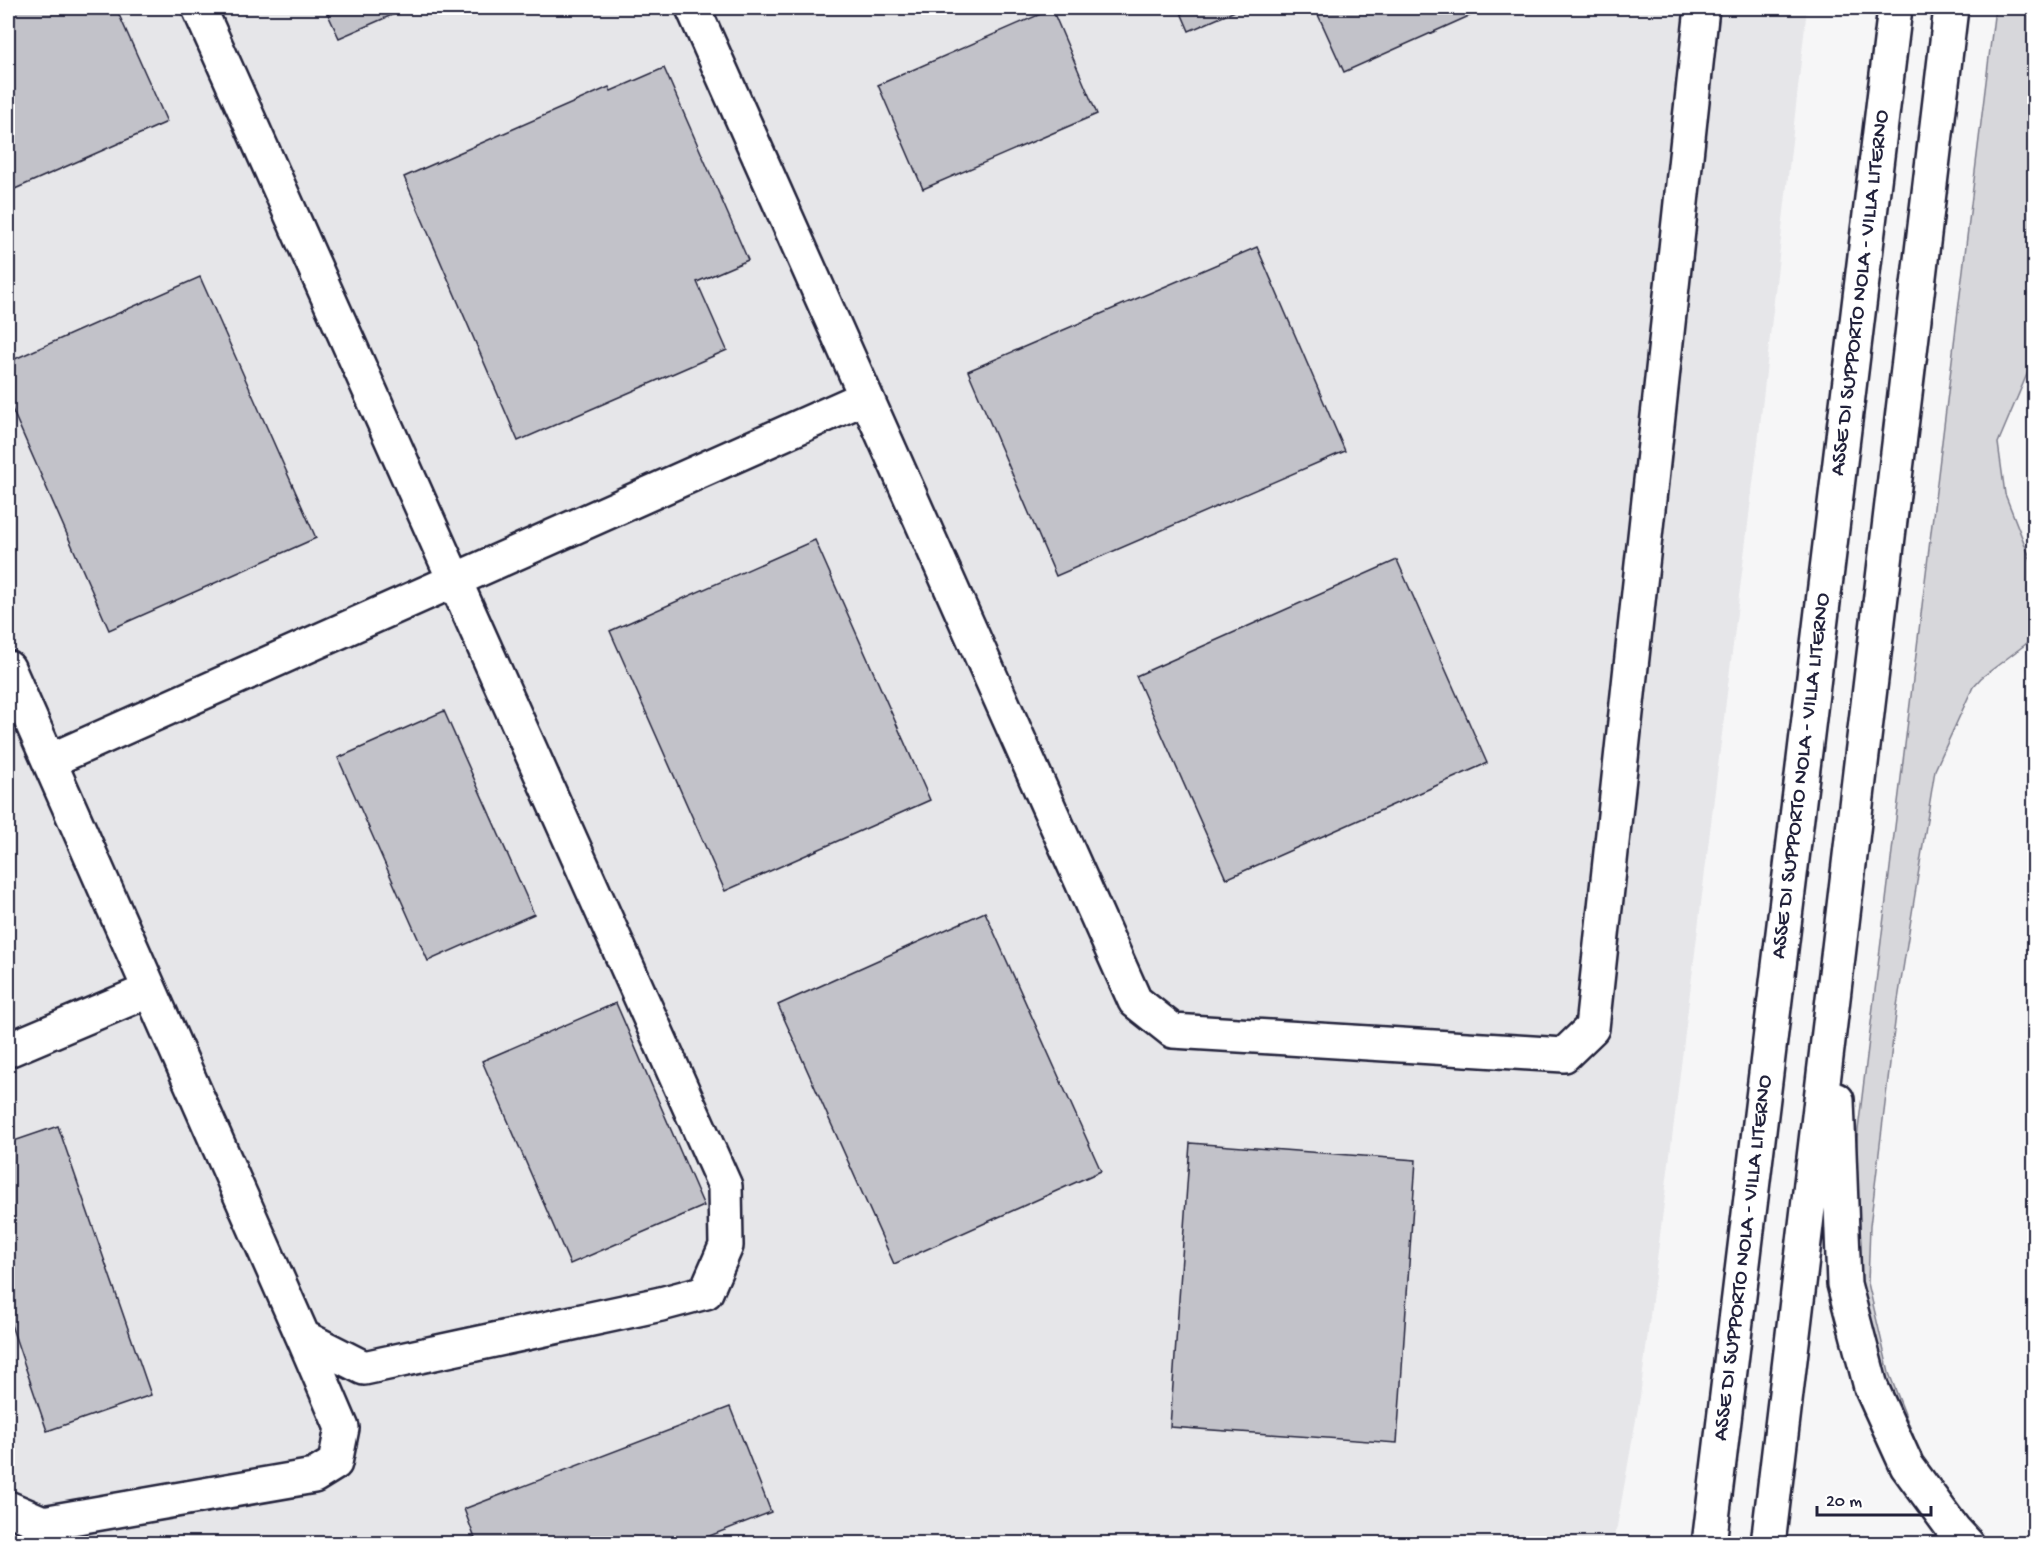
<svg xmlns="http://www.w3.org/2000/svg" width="2042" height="1551" font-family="'Gochi Hand',sans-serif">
  <rect width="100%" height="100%" fill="#f6f6f7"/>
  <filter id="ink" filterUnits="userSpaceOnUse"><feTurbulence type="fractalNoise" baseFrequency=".0167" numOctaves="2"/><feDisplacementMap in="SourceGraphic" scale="12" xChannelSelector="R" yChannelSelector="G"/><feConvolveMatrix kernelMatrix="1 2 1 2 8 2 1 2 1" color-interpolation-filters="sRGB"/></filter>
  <g filter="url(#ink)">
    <path fill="#e6e6e9" d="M 8,8 L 1807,8 L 1758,443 L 1640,1397 L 1614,1543 L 8,1544 Z"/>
    <path fill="#d7d7db" stroke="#7c7c8b" stroke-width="1.5" d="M 1995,8 L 2034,8 L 2034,345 L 2033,360 L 1998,443 L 2005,494 L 2034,568 L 2034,638 L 1981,678 L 1973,687 L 1935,770 L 1897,1006 L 1870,1226 L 1868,1283 L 1889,1373 L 1922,1458 L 1979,1537 L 1988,1543 L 1971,1544 L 1948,1518 L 1886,1385 L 1859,1282 L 1854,1227 L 1857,1138 Z"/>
    <path fill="#c2c2c9" stroke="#22223b" stroke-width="1.5" d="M 8,8 L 116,8 L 167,122 L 8,192 Z
      M 325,8 L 408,8 L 339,38 Z
      M 1179,8 L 1242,8 L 1189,31 Z
      M 1315,8 L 1487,8 L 1344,72 Z
      M 1052,9 L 1097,114 L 923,189 L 878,85 Z
      M 664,68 L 748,260 L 697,282 L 727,350 L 518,441 L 404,177 L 609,87 L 611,91 Z
      M 1257,247 L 1345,451 L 1056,576 L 968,371 Z
      M 200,277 L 316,538 L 109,630 L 8,400 L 8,362 Z
      M 815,540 L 930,800 L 725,891 L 610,631 Z
      M 1397,560 L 1487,763 L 1226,879 L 1136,676 Z
      M 444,711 L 534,914 L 428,961 L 338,758 Z
      M 985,912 L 1101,1171 L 894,1264 L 778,1005 Z
      M 616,1003 L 704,1206 L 570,1264 L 482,1061 Z
      M 58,1126 L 151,1395 L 47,1431 L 8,1316 L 8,1143 Z
      M 1190,1143 L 1416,1160 L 1397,1443 L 1170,1427 Z
      M 730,1407 L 771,1512 L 689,1544 L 477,1544 L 464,1509 Z"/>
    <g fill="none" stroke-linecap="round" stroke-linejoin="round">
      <defs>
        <path id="minor" d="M 693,8 L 1135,1001 L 1173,1031 L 1564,1055 L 1592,1028 L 1702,8
          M 8,668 L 303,1337 L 364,1368 L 661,1304 L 706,1292 L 726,1246 L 725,1186 L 199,8
          M 49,761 L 866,397
          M 8,1050 L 150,990
          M 8,1508 L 43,1523 L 314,1476 L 335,1463 L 342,1428 L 303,1337"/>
        <path id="highway" d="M 1837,1100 L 1844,1284 L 1871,1387 L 1907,1466 L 1954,1530 L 1967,1544
          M 1709,1544 L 1895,8
          M 1768,1544 L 1951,8"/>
      </defs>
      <use href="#minor" stroke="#22223b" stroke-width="38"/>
      <use href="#highway" stroke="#22223b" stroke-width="38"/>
      <use href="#minor" stroke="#fff" stroke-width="33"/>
      <use href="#highway" stroke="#fff" stroke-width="33"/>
    </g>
  </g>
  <g text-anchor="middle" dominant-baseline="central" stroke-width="4.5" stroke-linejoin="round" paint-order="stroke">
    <g font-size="22" fill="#22223b" stroke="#fff">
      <text transform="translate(1861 293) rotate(-83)">ASSE DI SUPPORTO NOLA - VILLA LITERNO</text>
      <text transform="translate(1802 776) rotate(-83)">ASSE DI SUPPORTO NOLA - VILLA LITERNO</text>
      <text transform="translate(1744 1258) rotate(-83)">ASSE DI SUPPORTO NOLA - VILLA LITERNO</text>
    </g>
  </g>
  <rect width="2042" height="1551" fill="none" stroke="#fff" stroke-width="30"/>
  <rect x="15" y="15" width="2012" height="1521" fill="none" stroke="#22223b" stroke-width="2" filter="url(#ink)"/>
  <path d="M1817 1506v9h114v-9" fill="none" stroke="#22223b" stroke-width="3"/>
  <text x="1826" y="1506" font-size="18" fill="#22223b" stroke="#ffffff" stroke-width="4.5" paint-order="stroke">20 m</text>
</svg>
